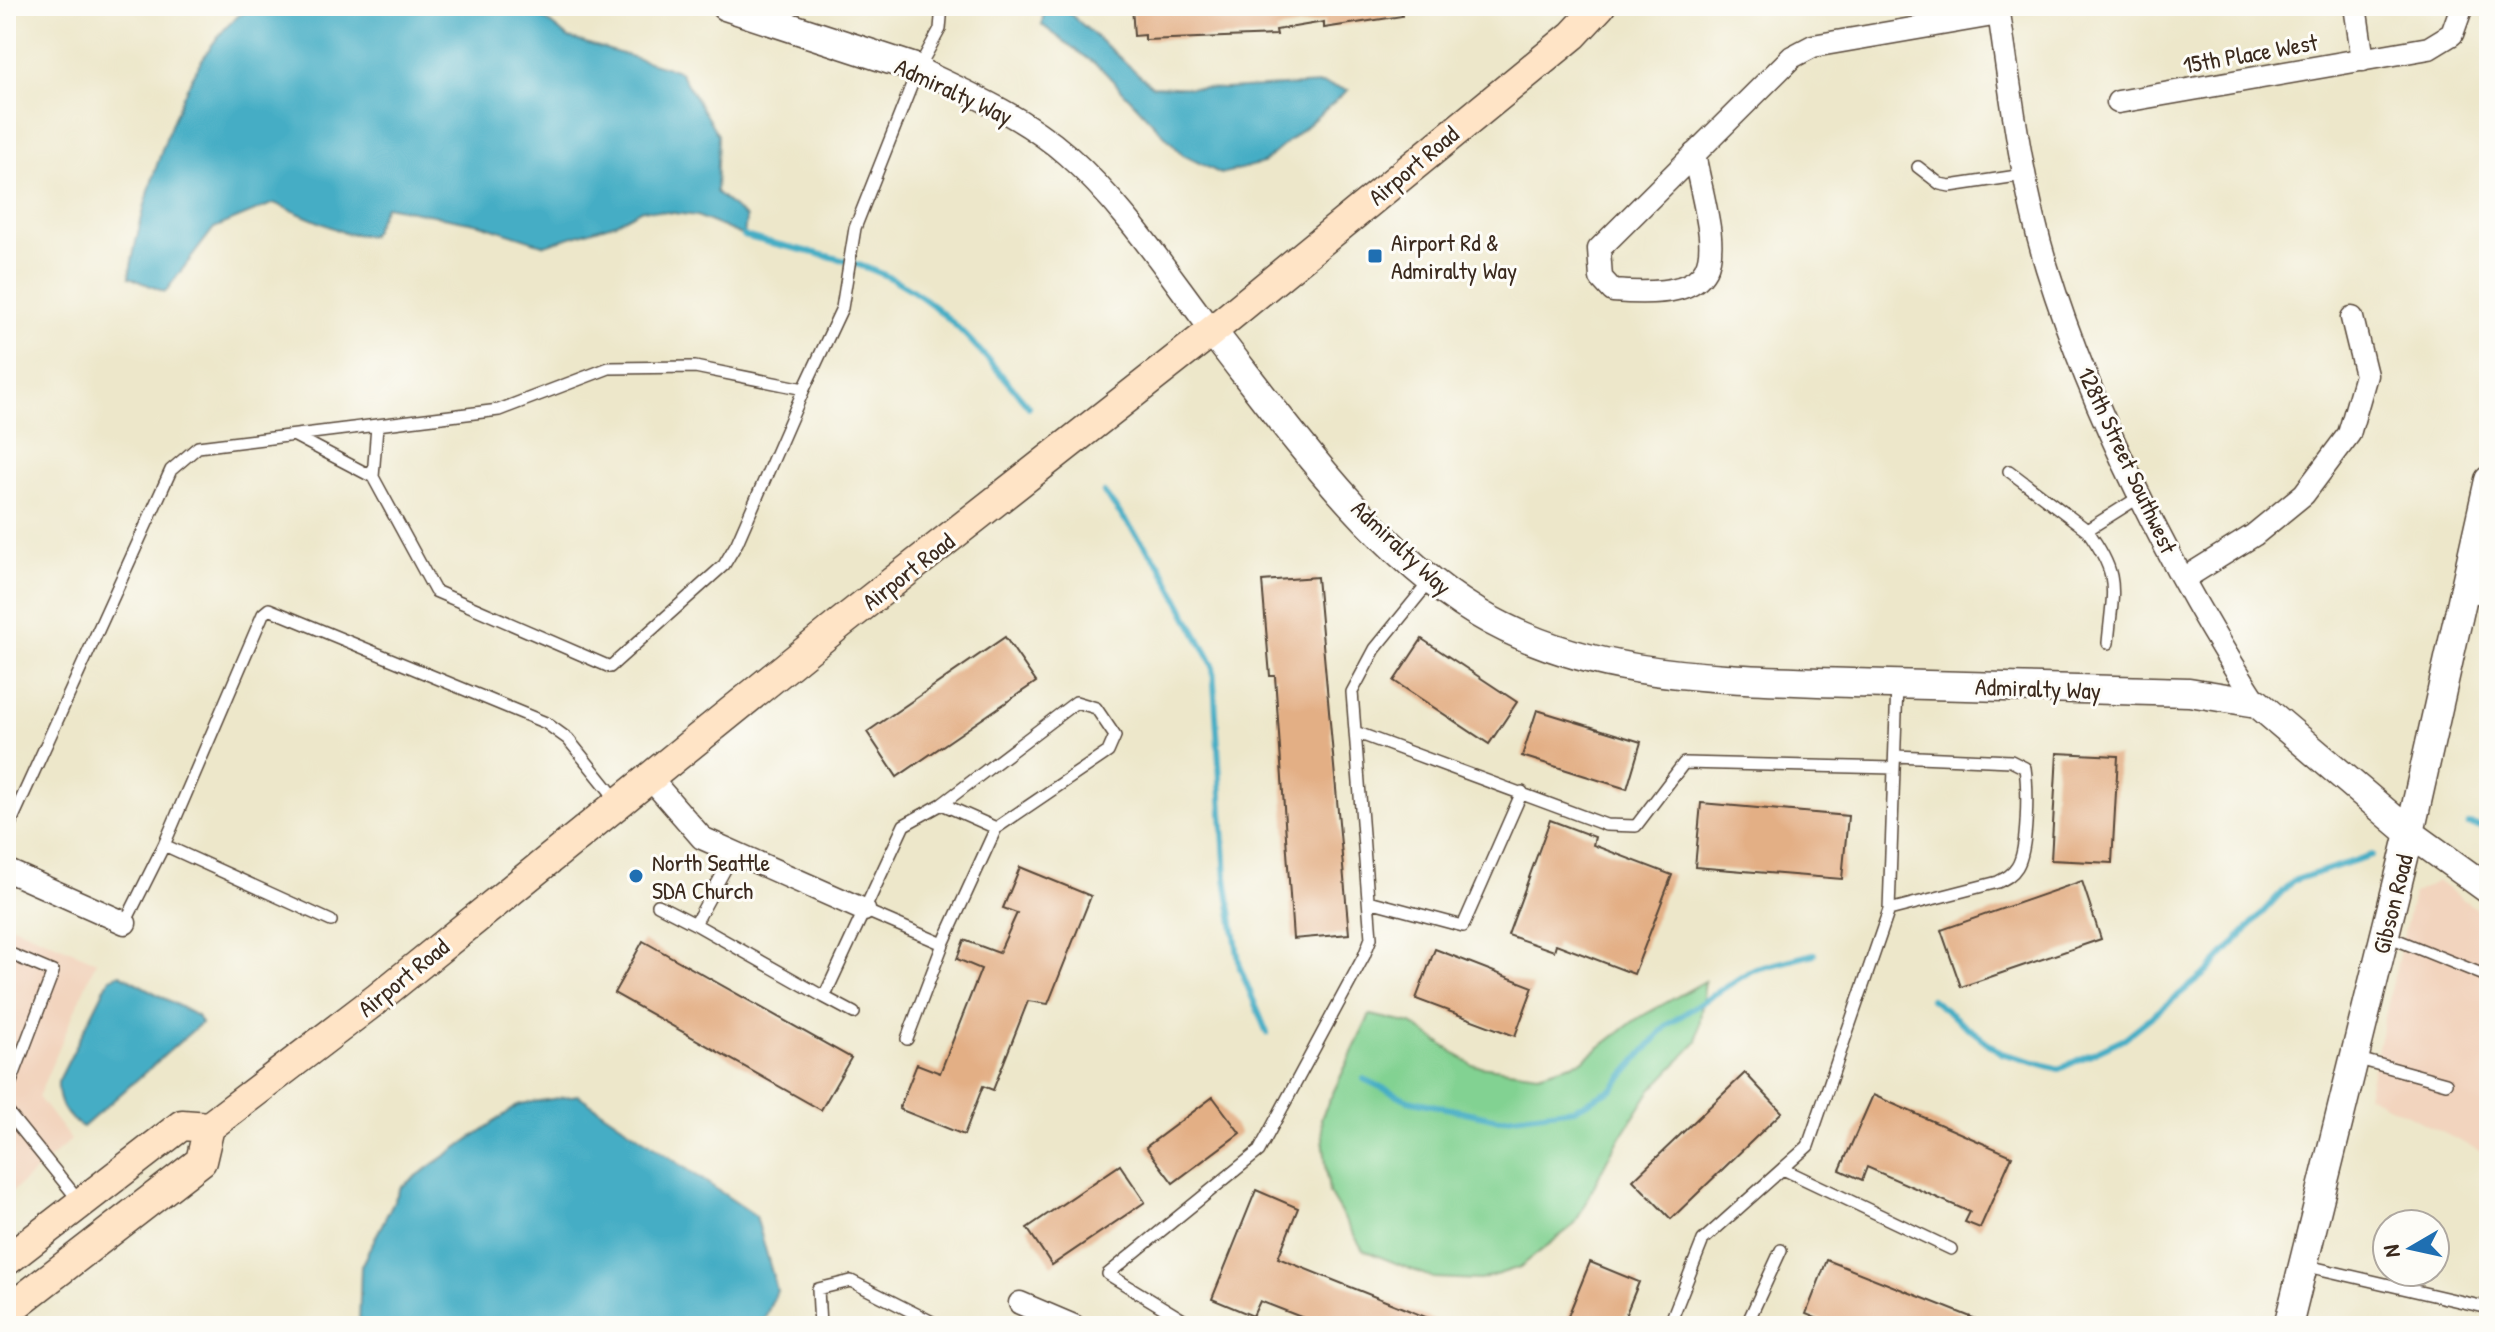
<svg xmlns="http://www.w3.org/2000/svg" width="2495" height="1332" font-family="'Patrick Hand',sans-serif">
  <rect width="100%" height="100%" fill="#fdfcf7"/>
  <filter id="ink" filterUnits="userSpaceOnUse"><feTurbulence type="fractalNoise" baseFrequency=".0125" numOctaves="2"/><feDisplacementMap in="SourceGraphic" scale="16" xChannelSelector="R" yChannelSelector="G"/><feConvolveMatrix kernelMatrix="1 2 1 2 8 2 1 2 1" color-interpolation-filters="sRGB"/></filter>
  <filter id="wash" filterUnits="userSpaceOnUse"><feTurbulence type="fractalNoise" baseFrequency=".006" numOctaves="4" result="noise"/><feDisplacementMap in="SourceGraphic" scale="32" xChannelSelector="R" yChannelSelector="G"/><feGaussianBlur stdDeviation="1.8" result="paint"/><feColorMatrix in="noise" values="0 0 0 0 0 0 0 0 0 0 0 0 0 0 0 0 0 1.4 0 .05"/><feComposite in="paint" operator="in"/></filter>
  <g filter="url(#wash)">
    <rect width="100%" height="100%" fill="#ede7ca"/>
    <path fill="#f2d4be" d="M 2437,881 L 2489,918 L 2488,1155 L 2367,1095 L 2413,894 Z
      M 6,923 L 96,961 L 38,1097 L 71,1140 L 6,1197 Z"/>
    <path fill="#82d292" stroke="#5e7e58" stroke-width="2" d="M 1705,981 L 1697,1042 L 1650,1091 L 1609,1156 L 1575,1224 L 1520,1267 L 1480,1280 L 1433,1278 L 1363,1250 L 1329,1193 L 1321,1118 L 1370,1015 L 1412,1024 L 1472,1065 L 1538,1074 L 1582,1061 L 1635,1020 Z"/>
    <path fill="#45adc5" stroke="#406c72" stroke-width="2" d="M 267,6 L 528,6 L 569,38 L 679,71 L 718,135 L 716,192 L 746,218 L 744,236 L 697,216 L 642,209 L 616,223 L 545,245 L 480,224 L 385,206 L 371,236 L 345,233 L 274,203 L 214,228 L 165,292 L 129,277 C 142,204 179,65 238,16 C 245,11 258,9 267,6 Z
      M 1044,6 L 1069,13 L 1152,86 L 1224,89 L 1322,84 L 1348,90 L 1263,163 L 1221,174 L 1183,155 L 1102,69 L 1042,25 Z
      M 120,974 L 197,1016 L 201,1023 L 83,1127 C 65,1118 57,1101 58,1082 L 110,978 Z
      M 578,1095 L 756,1216 L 777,1291 L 761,1326 L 359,1326 L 361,1266 L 401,1187 L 520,1104 Z"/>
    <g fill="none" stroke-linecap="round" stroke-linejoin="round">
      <path stroke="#45adc5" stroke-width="6" d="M 744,236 C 787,248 840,256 880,273 C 941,299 987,358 1029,407
        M 1104,493 L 1160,565 L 1213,665 L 1226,878 L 1240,968 L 1267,1033
        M 2468,824 L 2489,828
        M 1931,999 L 2001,1053 L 2059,1069 L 2125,1038 L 2207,972 L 2292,881 L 2372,855
        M 1364,1079 L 1408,1100 L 1498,1119 L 1574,1109 L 1612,1089 L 1667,1025 L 1752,970 L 1814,954"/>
    </g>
    <g id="blocks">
      <path fill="#e3af85" d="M 1132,6 L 1401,6 L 1402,16 L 1324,28 L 1324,22 L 1276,30 L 1277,35 L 1145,40 L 1145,35 L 1134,36 Z
        M 1317,577 L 1349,934 L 1293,939 L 1275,676 L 1270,676 L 1262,581 Z
        M 1005,637 L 1036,682 L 897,777 L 867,732 Z
        M 1422,639 L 1517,702 L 1489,744 L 1394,681 Z
        M 1537,710 L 1641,742 L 1627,789 L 1522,756 Z
        M 2057,753 L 2118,756 L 2112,863 L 2051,860 Z
        M 1701,803 L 1848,816 L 1842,879 L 1695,867 Z
        M 1550,820 L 1595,837 L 1593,845 L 1672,875 L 1634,974 L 1556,944 L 1554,951 L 1508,935 Z
        M 1020,867 L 1091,896 L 1048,1004 L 1028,1001 L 993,1090 L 983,1086 L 964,1135 L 899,1109 L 917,1064 L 940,1073 L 981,969 L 957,959 L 964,940 L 999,953 L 1017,913 L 1003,908 Z
        M 2082,881 L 2101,939 L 1961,987 L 1941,930 Z
        M 643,941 L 851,1058 L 821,1110 L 614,993 Z
        M 1435,949 L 1533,987 L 1515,1036 L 1416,999 Z
        M 1745,1073 L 1782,1112 L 1671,1219 L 1633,1180 Z
        M 1873,1095 L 2012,1156 L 1980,1228 L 1965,1222 L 1970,1212 L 1867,1167 L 1862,1180 L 1840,1170 Z
        M 1213,1097 L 1240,1133 L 1173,1183 L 1146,1147 Z
        M 1120,1165 L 1145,1202 L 1052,1265 L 1027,1228 Z
        M 1256,1190 L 1298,1208 L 1278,1258 L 1448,1326 L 1324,1326 L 1260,1301 L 1253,1316 L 1212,1299 Z
        M 1827,1260 L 1991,1325 L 1991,1326 L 1835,1326 L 1806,1314 Z
        M 1590,1262 L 1639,1282 L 1621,1326 L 1564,1326 Z"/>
    </g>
  </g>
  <g filter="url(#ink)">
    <use href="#blocks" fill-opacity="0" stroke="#564638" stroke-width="2"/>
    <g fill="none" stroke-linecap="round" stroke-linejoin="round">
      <defs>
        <path id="service" d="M 1918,167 L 1940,184 L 1950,186 L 2024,175
          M 377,426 L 373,477 L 435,591 L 610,667 L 724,565 L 737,543 L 804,389
          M 295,436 L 373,477
          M 2009,471 L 2087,530 L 2141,496
          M 2087,530 C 2121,577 2113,587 2108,643
          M 1355,732 L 1606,825 L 1636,826 L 1684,763 L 1894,768
          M 942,804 L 996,828
          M 6,833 L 171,470 L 198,447 L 499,410 L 609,368 L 695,367 L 804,389 L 842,308 L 855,228 L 918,69 L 940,29 L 942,6
          M 164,845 L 331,921
          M 734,853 L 695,924 L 824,997 L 904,825 L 942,804 L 1076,702 L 1096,708 L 1115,736 L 1108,752 L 996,828 L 943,944
          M 1369,901 L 1463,926 L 1522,792
          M 658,905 L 695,924
          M 864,910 L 943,944 L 907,1039
          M 1889,910 L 1998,882 C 2006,878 2012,875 2017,867 C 2028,850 2028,789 2025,768 L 2011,761 L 1895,756
          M 125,923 L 164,845 L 263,614 L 269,609 L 546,723 L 568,739 L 617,800
          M 2385,935 L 2489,977
          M 6,952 L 53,972 L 6,1095
          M 824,997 L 854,1013
          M 2355,1058 L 2446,1083
          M 6,1110 L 81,1203
          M 1783,1169 L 1951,1249
          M 2303,1265 L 2489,1308
          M 820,1326 L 818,1289 L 851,1281 L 940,1326
          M 1193,1326 L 1108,1274 L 1259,1151 L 1364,956 L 1371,938 L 1352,692 L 1375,649 L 1431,580
          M 1669,1326 L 1703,1240 L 1808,1146 L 1889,910 L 1897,685
          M 1746,1326 L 1781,1250"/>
        <path id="minor" d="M 1998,6 C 2011,94 2021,183 2047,268 C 2092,413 2174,576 2257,703
          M 2355,6 L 2363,60
          M 918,69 C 969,93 1024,117 1067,155 C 1124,205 1167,272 1212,331
          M 2118,102 L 2429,48 L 2452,34 L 2462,6
          M 1694,154 C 1712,246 1742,302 1613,291 L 1601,278 L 1599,249 L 1792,57 L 1813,46 L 1999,14
          M 2185,578 L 2254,535 L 2304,494 L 2349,434 L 2366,375 L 2352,318
          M 2466,590 L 2489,594
          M 649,777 L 702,838 L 864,910
          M 6,870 L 125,923
          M 1020,1303 L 1074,1326"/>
        <path id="tertiary" d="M 725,6 L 918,69
          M 1212,331 C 1285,424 1373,550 1476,612 C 1590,681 1722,678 1851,683 C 1964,687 2077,689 2189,692 L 2257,703 L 2410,833 L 2489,890
          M 2288,1326 L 2410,833 L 2489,480"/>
        <path id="secondary" d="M 6,1261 L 182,1125 L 209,1127
          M 6,1312 L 201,1161 L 209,1127 L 378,998 L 842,622 L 1212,331 L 1573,35 L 1600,6"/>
      </defs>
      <use href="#service" stroke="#564638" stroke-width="14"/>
      <use href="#minor" stroke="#564638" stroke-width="25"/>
      <use href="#tertiary" stroke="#564638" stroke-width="31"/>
      <use href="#secondary" stroke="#564638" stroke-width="33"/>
      <use href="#service" stroke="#fff" stroke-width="11"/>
      <use href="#minor" stroke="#fff" stroke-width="22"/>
      <use href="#tertiary" stroke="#fff" stroke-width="28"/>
      <use href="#secondary" stroke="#ffe4c6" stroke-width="30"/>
    </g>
  </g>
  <g fill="#1f6fb2" stroke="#fdfcf7" stroke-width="3">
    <rect x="1367" y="248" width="16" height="16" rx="4"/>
    <circle cx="636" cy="876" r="8"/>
  </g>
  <g text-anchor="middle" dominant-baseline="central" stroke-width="6" stroke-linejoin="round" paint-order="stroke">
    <g font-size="24" fill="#3b2a1e" stroke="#fdfcf7">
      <text transform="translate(2250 53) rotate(-10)">15th Place West</text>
      <text transform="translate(954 91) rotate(25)">Admiralty Way</text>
      <text transform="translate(1413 165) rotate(-40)">Airport Road</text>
      <text transform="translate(2128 460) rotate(65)">128th Street Southwest</text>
      <text transform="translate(1402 547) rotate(43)">Admiralty Way</text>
      <text transform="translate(908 571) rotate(-38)">Airport Road</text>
      <text transform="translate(2038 688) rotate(2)">Admiralty Way</text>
      <text transform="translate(2392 904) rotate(-76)">Gibson Road</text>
      <text transform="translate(403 977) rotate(-39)">Airport Road</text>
    </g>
    <g font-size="24" fill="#3b2a1e" stroke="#fdfcf7" text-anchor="start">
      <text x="1391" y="242">Airport Rd &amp;<tspan x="1391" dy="28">Admiralty Way</tspan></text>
      <text x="652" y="862">North Seattle<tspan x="652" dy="28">SDA Church</tspan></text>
    </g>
  </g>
  <rect width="2495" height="1332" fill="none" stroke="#fdfcf7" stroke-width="32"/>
  <g transform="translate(2411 1248) rotate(261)"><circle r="38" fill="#fdfcf7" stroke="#afa8a0" stroke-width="2"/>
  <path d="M0-6L14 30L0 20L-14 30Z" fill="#1f6fb2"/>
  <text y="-12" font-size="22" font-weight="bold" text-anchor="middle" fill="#3b2a1e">N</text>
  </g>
</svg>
